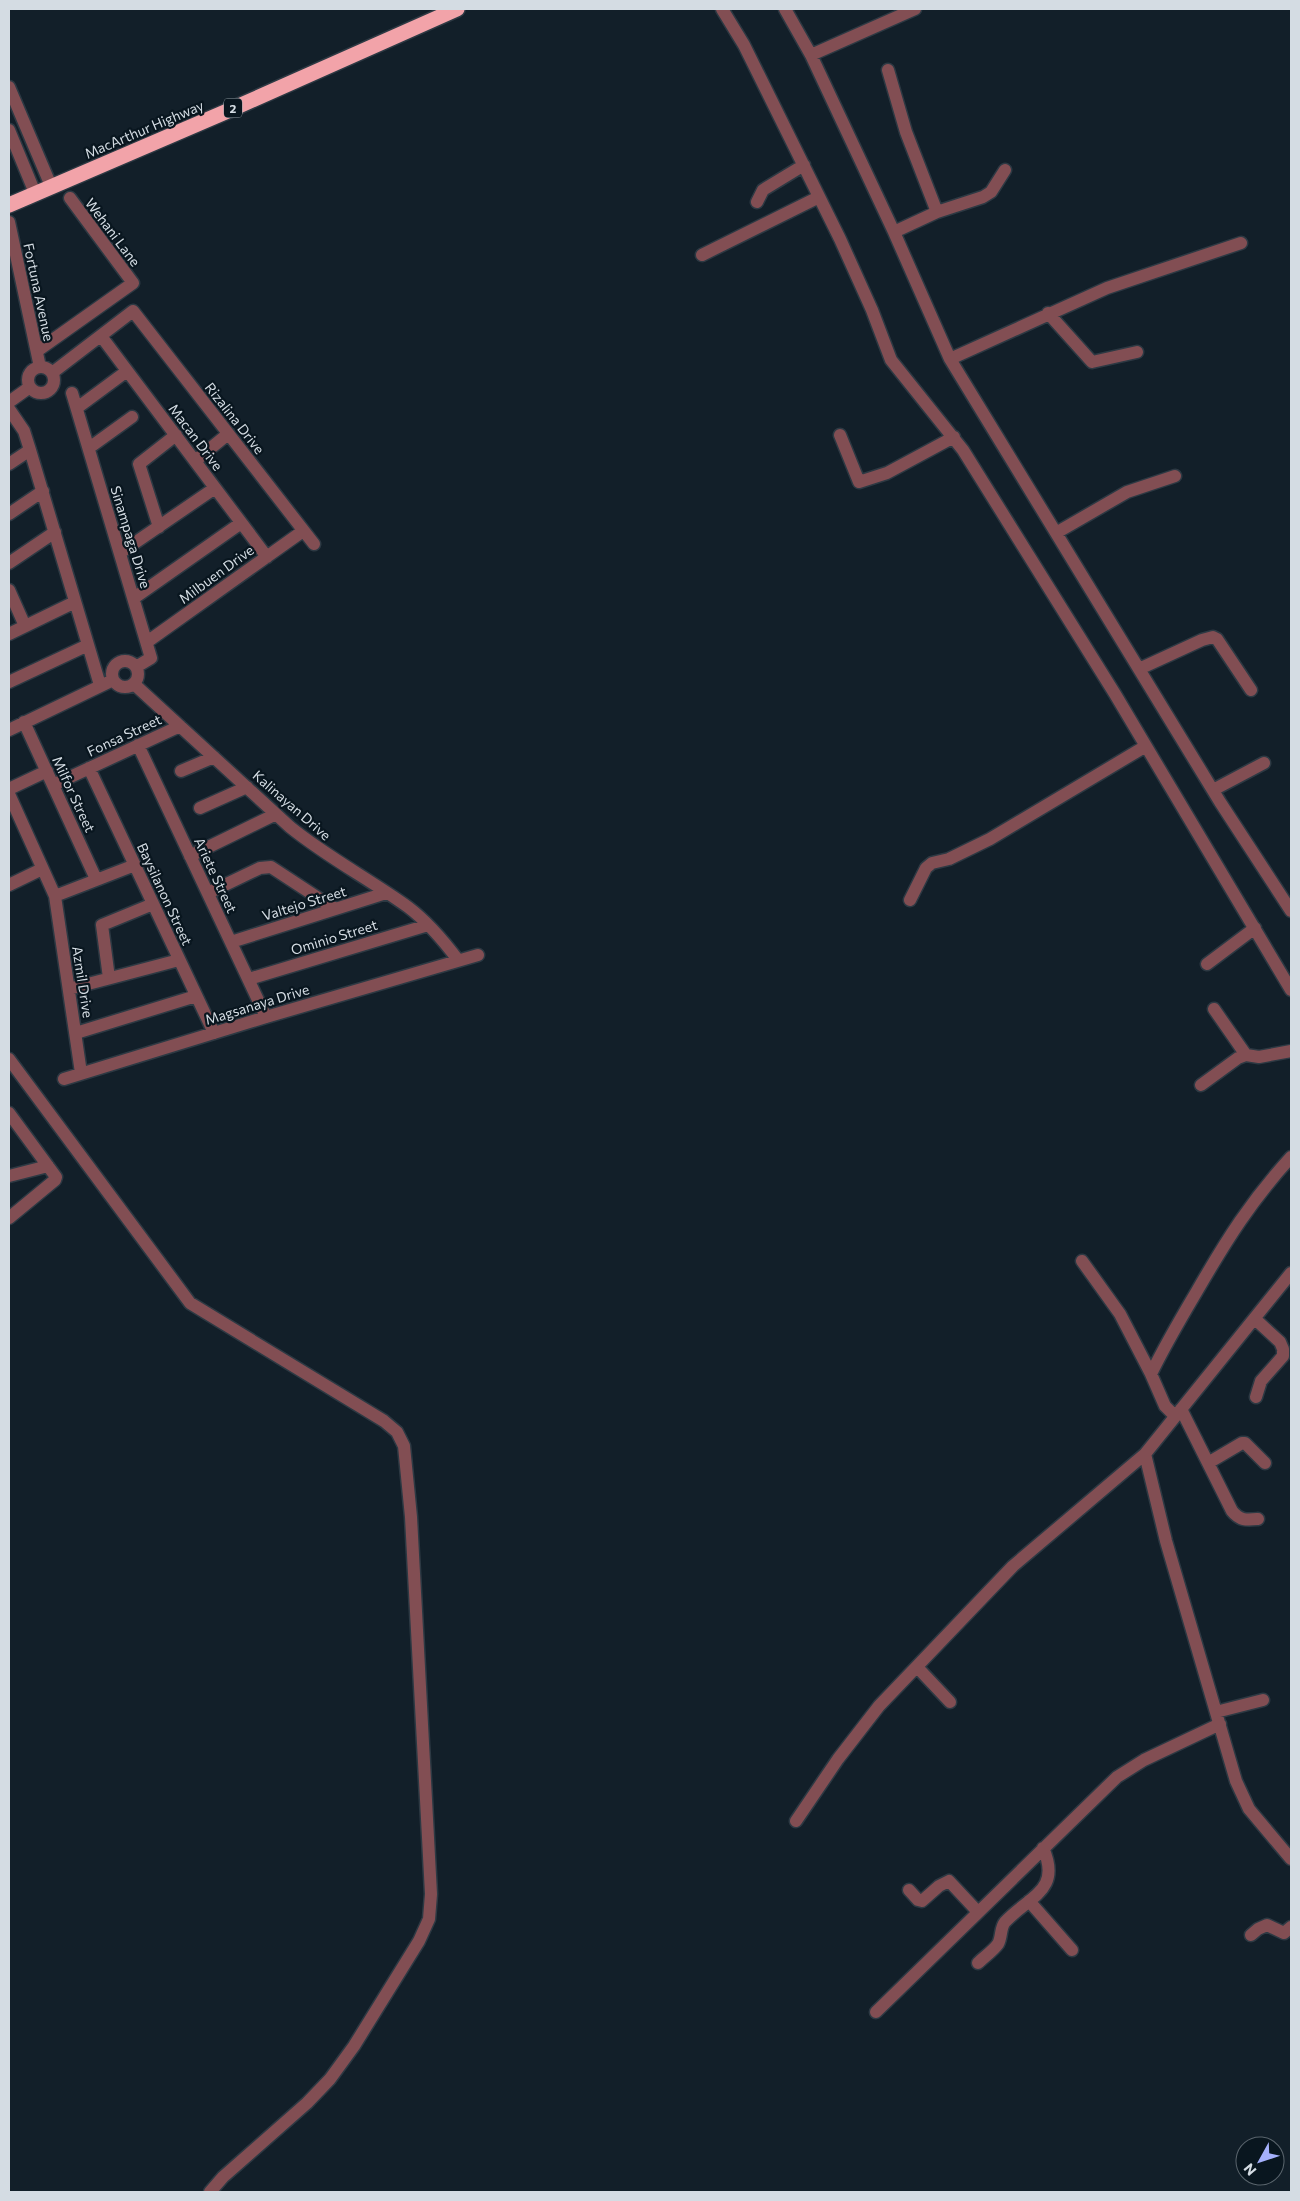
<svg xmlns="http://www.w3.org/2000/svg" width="1300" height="2201" font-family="Commissioner,sans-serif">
  <rect width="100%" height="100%" fill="#121f29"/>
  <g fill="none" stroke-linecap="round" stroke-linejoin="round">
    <defs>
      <path id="minor" d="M 722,9 L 744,45 L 840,239 L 872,310 L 891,360 L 963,450 L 1115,694 L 1291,990
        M 785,9 L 811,55 L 894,232 L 950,359 L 1220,802 L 1291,911
        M 811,55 L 915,9
        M 888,70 L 906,132 L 937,212
        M 9,87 L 51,186
        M 9,130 L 35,193
        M 757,202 L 763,190 L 804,165
        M 9,222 L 40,367
        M 894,232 L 937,212 L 983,197 L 991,192 L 1005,170
        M 702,255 L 819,197
        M 1048,313 L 1092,362 L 1137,352
        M 101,336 L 267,557
        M 37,351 L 133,283 L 70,198
        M 950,359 L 1107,288 L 1241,243
        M28 380a13 13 0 1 1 26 0a13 13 0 1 1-26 0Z
        M 52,373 L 133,311 L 314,544
        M 72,393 L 151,658 L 136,667
        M 9,402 L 30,387
        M 77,408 L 127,371
        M 9,409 L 24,431 L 30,450 L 100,685
        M 840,435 L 859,482 L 887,473 L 954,437
        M 89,448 L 132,417
        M 195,461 L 228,434
        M 9,464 L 30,450
        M 9,514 L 43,491
        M 159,527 L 139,464 L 176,435
        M 1056,533 L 1127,492 L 1175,476
        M 120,553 L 215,488
        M 9,563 L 55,532
        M 9,590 L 25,626
        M 134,598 L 241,523
        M 9,634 L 75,602
        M 147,642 L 303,531
        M112 674a13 13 0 1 1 26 0a13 13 0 1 1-26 0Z
        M 1139,669 L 1202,640 L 1213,637 L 1217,639 L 1251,690
        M 9,682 L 88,645
        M 134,684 L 290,827 C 327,857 369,879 408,907 C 428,922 443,940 458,960
        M 24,722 L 96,879
        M 9,730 L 113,680
        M 138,745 L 266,1017
        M 89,768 L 214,1033
        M 181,771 L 214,757
        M 53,785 L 180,726
        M 9,789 L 47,771
        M 1213,790 L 1264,763
        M 9,794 L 55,896 L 81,1073
        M 200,808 L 247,787
        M 190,856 L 276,814
        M 9,885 L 42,869
        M 208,893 L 260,868 L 271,867 L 335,909
        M 55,896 L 135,865
        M 910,900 L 926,868 L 932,863 L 949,859 L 990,839 L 1146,746
        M 231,942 L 386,893
        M 1207,964 L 1255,928
        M 109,978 L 102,925 L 153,904
        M 249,979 L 428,925
        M 69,989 L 179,960
        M 1214,1009 L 1246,1055
        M 76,1033 L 196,996
        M 9,1059 L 190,1303 L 384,1421 L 397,1432 L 404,1446 L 411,1517 L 431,1894 L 429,1919 L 419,1941 L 354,2046 L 330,2079 L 307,2103 L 223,2177 L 210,2192
        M 64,1079 L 266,1017 L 478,955
        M 1201,1085 L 1238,1058 L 1246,1055 L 1259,1057 L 1291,1051
        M 9,1113 L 56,1177 L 55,1180 L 9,1218
        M 9,1176 L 48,1166
        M 1082,1261 L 1120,1314 L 1151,1374
        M 1291,1273 L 1145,1454 L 1166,1541 L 1236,1781 L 1249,1809 L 1291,1859
        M 1255,1319 L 1280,1342 L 1283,1349 L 1283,1356 L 1261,1381 L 1256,1397
        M 1181,1409 L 1232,1511 C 1240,1521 1247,1520 1258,1519
        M 1175,1416 L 1165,1406 L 1151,1374 C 1165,1345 1181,1318 1197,1291 C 1227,1239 1251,1201 1291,1157
        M 1208,1463 L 1242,1443 L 1245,1443 L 1265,1463
        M 917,1667 L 950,1702
        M 1216,1712 L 1263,1700
        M 796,1821 L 838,1759 L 879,1706 L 1013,1566 L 1145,1454
        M 909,1890 L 918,1900 L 922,1901 L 939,1886 L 949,1881 L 978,1912
        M 1029,1901 L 1072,1950
        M 1251,1935 L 1258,1929 L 1267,1925 L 1284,1933 L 1291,1927
        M 978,1963 C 984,1957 993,1951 998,1944 C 1002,1937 1000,1928 1005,1922 C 1029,1896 1062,1891 1043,1848
        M 876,2012 L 1117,1777 L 1144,1760 L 1220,1724"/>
      <path id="highway" d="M 9,205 L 223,113 L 457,9"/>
    </defs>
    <use href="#minor" stroke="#2d3943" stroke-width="15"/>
    <use href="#highway" stroke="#2d3943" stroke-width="18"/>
    <use href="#minor" stroke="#824e53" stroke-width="12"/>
    <use href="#highway" stroke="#f2a3a9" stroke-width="15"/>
  </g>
  <g text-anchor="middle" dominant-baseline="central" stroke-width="4.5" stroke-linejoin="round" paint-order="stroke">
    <rect fill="#09161f" stroke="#97a1a8" stroke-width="1" x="224" y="98.5" width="18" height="19" rx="4"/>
    <g font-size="12" font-weight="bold" fill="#d4dce3">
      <text x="233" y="108">2</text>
    </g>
    <g font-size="14" fill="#d4dce3" stroke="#09161f">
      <text transform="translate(144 129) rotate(-23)">MacArthur Highway</text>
      <text transform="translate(113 232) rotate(53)">Wehani Lane</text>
      <text transform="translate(39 292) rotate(78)">Fortuna Avenue</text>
      <text transform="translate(235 418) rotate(52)">Rizalina Drive</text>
      <text transform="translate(196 437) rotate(53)">Macan Drive</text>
      <text transform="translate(131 537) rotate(73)">Sinampaga Drive</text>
      <text transform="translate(216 574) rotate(-36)">Milbuen Drive</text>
      <text transform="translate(124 735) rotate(-25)">Fonsa Street</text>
      <text transform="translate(74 794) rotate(65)">Milfor Street</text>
      <text transform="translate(292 805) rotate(41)">Kalinayan Drive</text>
      <text transform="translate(216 875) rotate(65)">Ariete Street</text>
      <text transform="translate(165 894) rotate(65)">Baysilanon Street</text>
      <text transform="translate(304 903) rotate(-17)">Valtejo Street</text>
      <text transform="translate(334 937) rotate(-17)">Ominio Street</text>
      <text transform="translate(83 982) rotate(81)">Azmil Drive</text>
      <text transform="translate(257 1004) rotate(-17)">Magsanaya Drive</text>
    </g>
  </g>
  <rect width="1300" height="2201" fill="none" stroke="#d4dce3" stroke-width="20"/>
  <g transform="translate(1260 2161) rotate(230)"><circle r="24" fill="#09161f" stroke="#5a656d"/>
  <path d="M0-4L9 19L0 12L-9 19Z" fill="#a5b1fc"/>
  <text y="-8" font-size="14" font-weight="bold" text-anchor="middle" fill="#d4dce3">N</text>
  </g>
</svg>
